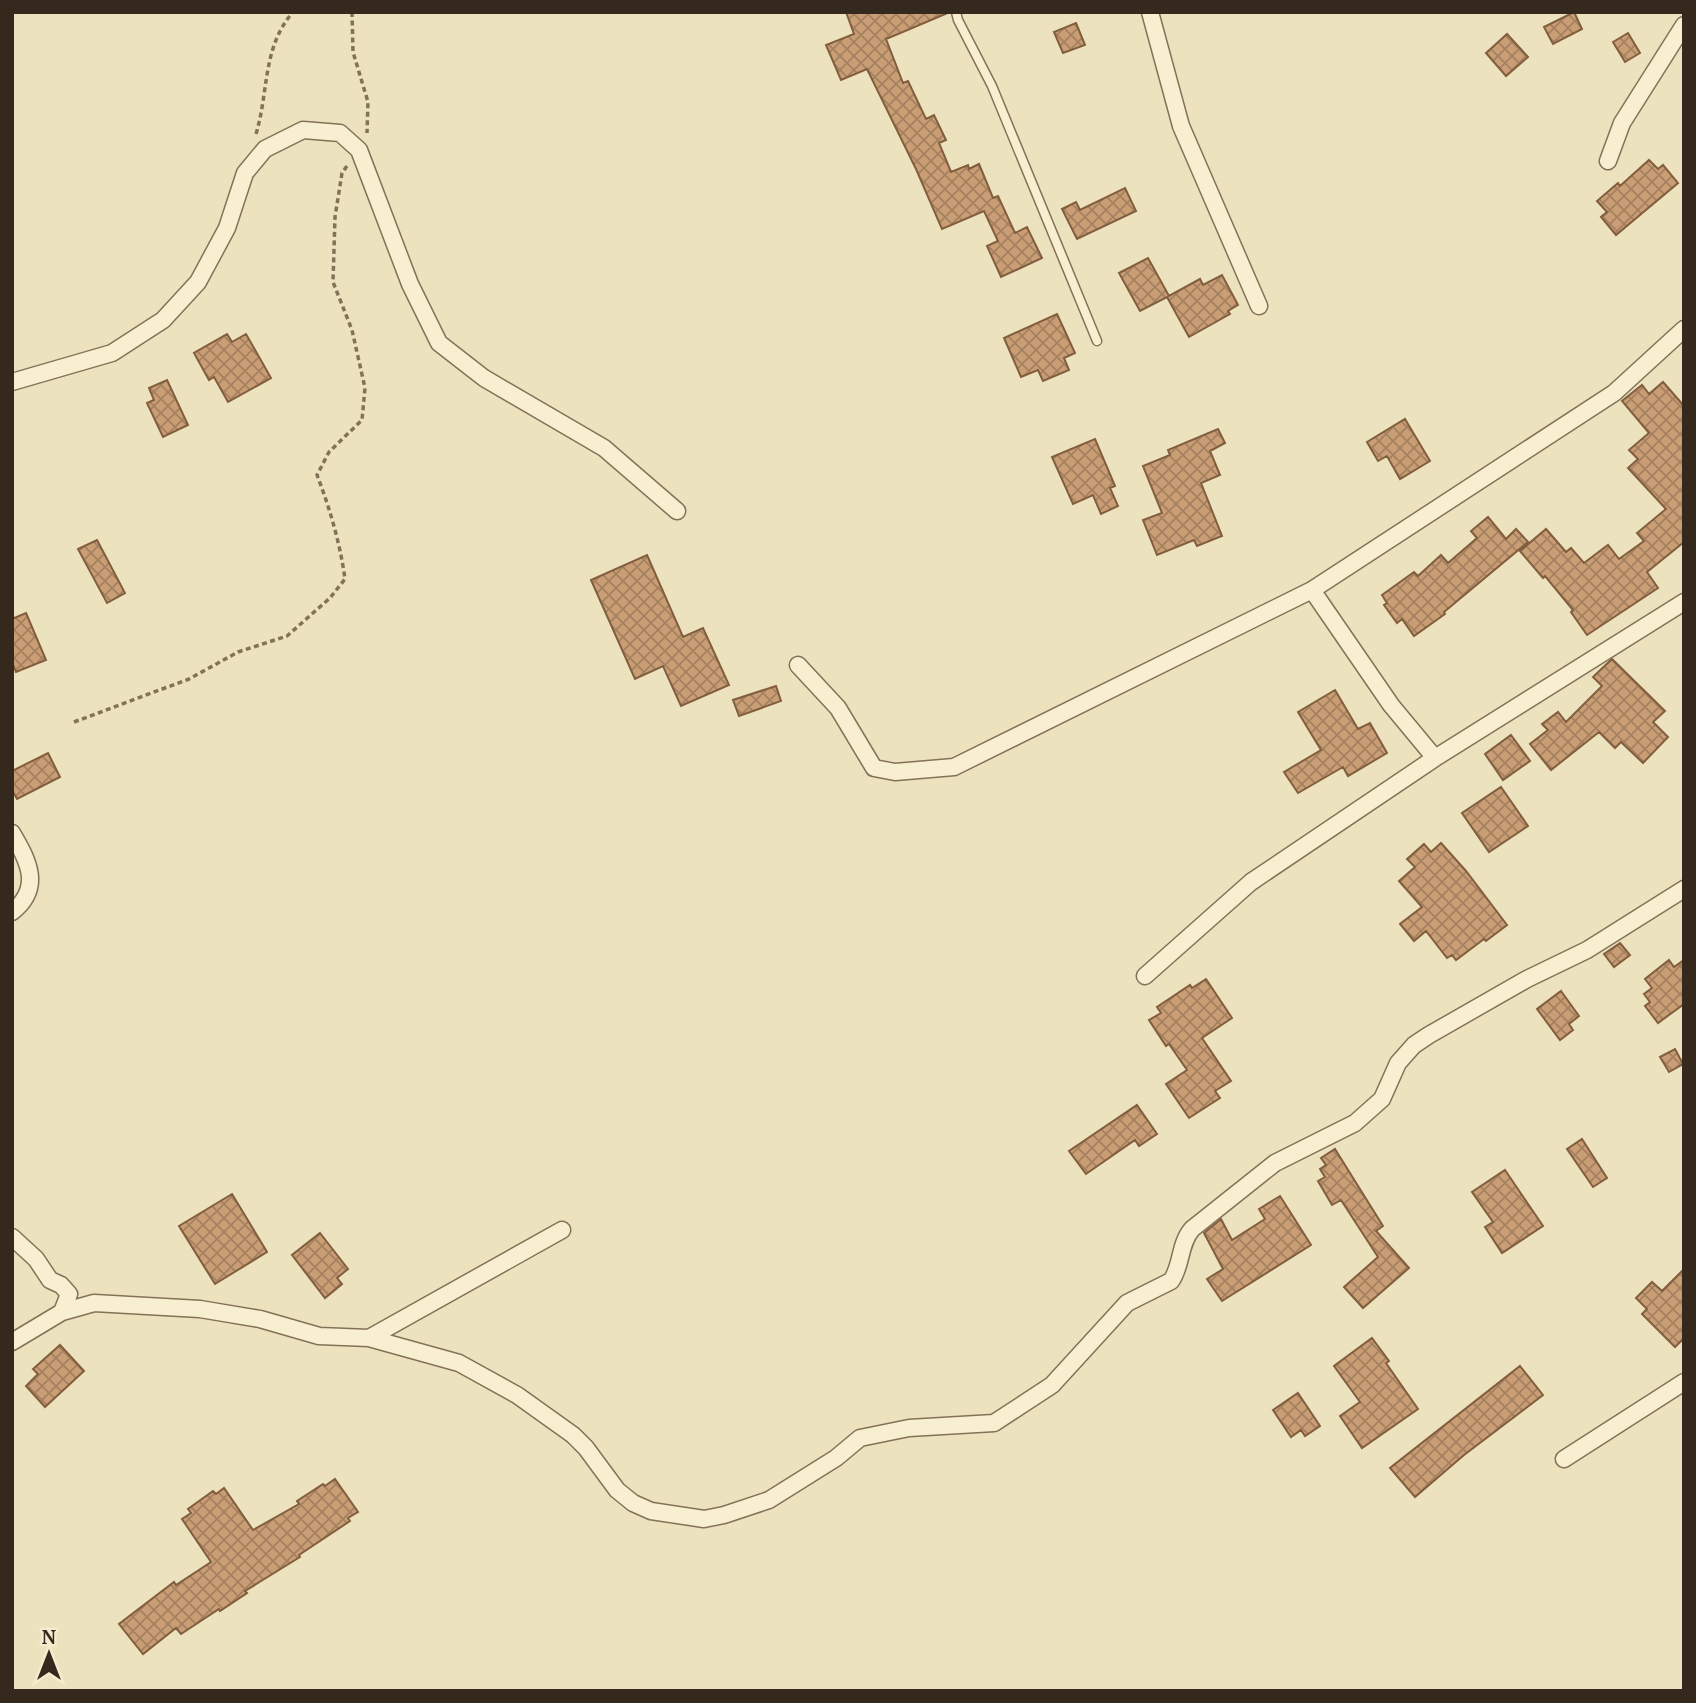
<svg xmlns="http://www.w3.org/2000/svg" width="1696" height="1703" font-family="'PT Serif',serif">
  <defs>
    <pattern id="building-cross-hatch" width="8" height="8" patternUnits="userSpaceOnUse" patternTransform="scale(1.75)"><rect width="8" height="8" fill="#ca9e75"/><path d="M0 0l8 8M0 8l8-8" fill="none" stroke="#a5815f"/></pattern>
  </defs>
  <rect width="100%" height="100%" fill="#ece2be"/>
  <path fill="url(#building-cross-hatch)" stroke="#825e3e" stroke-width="2" d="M 846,12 L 950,12 L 886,39 L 903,83 L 908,81 L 926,119 L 934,115 L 946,140 L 939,143 L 951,172 L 968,165 L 969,169 L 979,164 L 993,198 L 998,196 L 1015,233 L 1027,227 L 1042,258 L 1001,277 L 987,246 L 998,241 L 984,211 L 942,229 L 916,169 L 867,69 L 841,80 L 826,45 L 854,34 Z
    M 1574,12 L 1582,29 L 1553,44 L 1544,27 Z
    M 1076,23 L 1085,45 L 1063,53 L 1054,32 Z
    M 1628,33 L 1640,53 L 1625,62 L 1613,42 Z
    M 1507,34 L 1528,57 L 1506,76 L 1486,53 Z
    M 1649,160 L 1658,169 L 1663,165 L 1678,183 L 1616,235 L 1601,217 L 1607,212 L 1597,201 L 1618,183 L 1620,186 Z
    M 1125,188 L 1136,211 L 1077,239 L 1062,209 L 1076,202 L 1080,210 Z
    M 1148,258 L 1169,296 L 1200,279 L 1203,285 L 1222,275 L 1238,305 L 1228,311 L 1230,314 L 1189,337 L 1167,297 L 1140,311 L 1119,273 Z
    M 1057,314 L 1075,353 L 1064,358 L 1069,370 L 1043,381 L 1038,370 L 1021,377 L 1004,338 Z
    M 227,334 L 232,342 L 246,334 L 271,378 L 228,402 L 214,377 L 209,380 L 194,353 Z
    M 167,380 L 188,425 L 163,437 L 147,403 L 154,400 L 149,388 Z
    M 1663,382 L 1684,406 L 1684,542 L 1647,572 L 1658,588 L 1587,635 L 1571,612 L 1573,610 L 1545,576 L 1543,578 L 1520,551 L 1546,529 L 1566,552 L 1571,548 L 1584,563 L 1608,545 L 1619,559 L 1644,541 L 1637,533 L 1666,509 L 1628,468 L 1638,459 L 1629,450 L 1649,433 L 1622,401 L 1642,385 L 1649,394 Z
    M 1405,419 L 1430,461 L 1400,479 L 1387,456 L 1378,461 L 1367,442 Z
    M 1218,429 L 1225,443 L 1210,451 L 1220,475 L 1201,483 L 1222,536 L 1197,546 L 1194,540 L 1157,555 L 1143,520 L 1162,513 L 1143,466 L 1170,455 L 1168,450 Z
    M 1095,439 L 1115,486 L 1110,488 L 1118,506 L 1101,514 L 1093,495 L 1073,504 L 1052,457 Z
    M 1488,517 L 1506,539 L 1516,529 L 1528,542 L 1444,612 L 1445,614 L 1414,636 L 1402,619 L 1397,623 L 1384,605 L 1387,603 L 1382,595 L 1414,572 L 1418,576 L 1441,555 L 1448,563 L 1477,538 L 1471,531 Z
    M 97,540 L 125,593 L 107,603 L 78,549 Z
    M 647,555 L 683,637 L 703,628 L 729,685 L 681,706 L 663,666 L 635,679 L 591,580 Z
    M 26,613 L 46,660 L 16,672 L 12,662 L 12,619 Z
    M 1612,659 L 1665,711 L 1653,722 L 1668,737 L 1643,763 L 1621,742 L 1615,748 L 1599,732 L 1551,770 L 1530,744 L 1548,730 L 1542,724 L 1558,712 L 1566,722 L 1602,686 L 1593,677 Z
    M 776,686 L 781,701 L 739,716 L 733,700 Z
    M 1335,690 L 1358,729 L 1370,723 L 1387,753 L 1348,776 L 1343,767 L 1298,793 L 1284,772 L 1321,750 L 1298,712 Z
    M 1511,735 L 1530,761 L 1503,780 L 1485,754 Z
    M 48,753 L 60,777 L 17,799 L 12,790 L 12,771 Z
    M 1501,787 L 1528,826 L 1489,852 L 1462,813 Z
    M 1441,843 L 1466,871 L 1507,925 L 1486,941 L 1484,939 L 1456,960 L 1452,955 L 1447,958 L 1426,931 L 1414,941 L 1400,924 L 1422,907 L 1399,881 L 1415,867 L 1407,859 L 1424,844 L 1431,852 Z
    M 1620,943 L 1630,955 L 1614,967 L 1604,954 Z
    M 1669,960 L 1674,967 L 1684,960 L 1684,1004 L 1658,1023 L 1645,1006 L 1650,1002 L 1644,994 L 1652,988 L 1645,979 Z
    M 1206,979 L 1232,1018 L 1202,1038 L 1231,1081 L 1215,1091 L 1220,1098 L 1189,1118 L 1166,1084 L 1187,1070 L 1169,1044 L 1166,1046 L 1149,1020 L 1161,1013 L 1157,1007 L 1190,985 L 1192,988 Z
    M 1561,991 L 1579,1016 L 1569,1024 L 1573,1030 L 1560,1040 L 1537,1009 Z
    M 1675,1049 L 1683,1064 L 1669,1072 L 1660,1057 Z
    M 1137,1105 L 1157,1134 L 1139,1146 L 1135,1140 L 1086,1174 L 1069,1151 Z
    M 1582,1139 L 1607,1178 L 1593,1187 L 1567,1149 Z
    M 1335,1149 L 1383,1226 L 1376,1231 L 1409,1268 L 1363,1308 L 1344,1287 L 1378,1257 L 1341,1200 L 1332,1205 L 1318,1181 L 1325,1177 L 1320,1169 L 1326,1165 L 1321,1158 Z
    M 1505,1170 L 1543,1226 L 1502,1253 L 1485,1227 L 1493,1222 L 1472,1192 Z
    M 232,1194 L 267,1252 L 215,1284 L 179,1226 Z
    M 1280,1196 L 1311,1245 L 1222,1301 L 1207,1279 L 1223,1269 L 1204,1233 L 1221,1219 L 1232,1240 L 1265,1219 L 1259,1209 Z
    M 320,1233 L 348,1269 L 337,1278 L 342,1284 L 325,1298 L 292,1255 Z
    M 1684,1269 L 1684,1338 L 1675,1347 L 1642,1314 L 1647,1309 L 1636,1298 L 1652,1282 L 1662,1291 Z
    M 1372,1338 L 1389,1361 L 1386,1363 L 1418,1409 L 1362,1448 L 1340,1416 L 1360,1402 L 1334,1366 Z
    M 60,1345 L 84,1371 L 45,1407 L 26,1386 L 38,1374 L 33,1369 Z
    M 1520,1366 L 1543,1395 L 1464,1455 L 1415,1497 L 1390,1468 Z
    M 1298,1393 L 1320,1426 L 1305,1436 L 1301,1430 L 1291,1437 L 1273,1410 Z
    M 335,1479 L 358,1512 L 348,1518 L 350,1521 L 299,1555 L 300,1557 L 245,1591 L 247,1593 L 220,1611 L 219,1609 L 181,1634 L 176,1628 L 143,1654 L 119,1624 L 174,1582 L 176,1585 L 211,1562 L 182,1519 L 191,1513 L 188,1509 L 213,1491 L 216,1494 L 224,1488 L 253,1530 L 299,1504 L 297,1501 L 323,1484 L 325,1486 Z"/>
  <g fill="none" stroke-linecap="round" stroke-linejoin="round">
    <defs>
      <path id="service" d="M 956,12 L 958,20 L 992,86 L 1097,341"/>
      <path id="minor" d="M 1150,12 L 1181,126 L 1259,306
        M 1608,161 L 1622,123 L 1684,25
        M 12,382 L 112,353 L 163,320 L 198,282 L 227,228 L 245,173 L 265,149 L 303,130 L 340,133 L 359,150 L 410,284 L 439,343 L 484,378 L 604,448 L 677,511
        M 1312,590 L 1614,393 L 1684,329
        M 798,665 L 838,708 L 874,768 L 895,772 L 954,767 L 1312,590 L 1391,705 L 1435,758 L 1684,602
        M 12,833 C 28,860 43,888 12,912
        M 1145,976 L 1251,882 L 1435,758
        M 12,1237 L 36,1259 L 50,1280 L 61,1285 L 69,1294 L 62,1312 L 94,1303 L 200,1309 L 260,1319 L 319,1336 L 369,1338 L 459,1363 L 517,1395 L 573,1435 L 586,1448 L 617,1490 L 633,1503 L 651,1511 L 704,1519 L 724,1515 L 769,1500 L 836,1458 L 860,1438 L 909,1428 L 994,1423 L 1052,1385 L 1127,1303 L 1171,1281 C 1182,1266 1179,1244 1192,1229 L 1275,1163 L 1355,1123 L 1382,1099 L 1398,1063 L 1414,1045 L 1429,1035 L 1527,979 L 1587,950 L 1684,889
        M 369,1338 L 562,1230
        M 12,1342 L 62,1312
        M 1564,1459 L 1684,1382"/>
    </defs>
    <use href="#service" stroke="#847258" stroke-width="11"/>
    <use href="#minor" stroke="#847258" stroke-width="19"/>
    <path stroke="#847258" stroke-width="3.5" stroke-dasharray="5 3.5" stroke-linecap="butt" d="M 352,12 L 353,52 L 368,102 L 367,133
      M 256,134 C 269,91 262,48 293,12
      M 74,722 L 189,679 L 238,652 L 287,636 L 330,598 L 345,579 C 340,543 330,509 317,475 L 329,452 L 362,420 L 365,388 L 352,330 L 333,282 L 335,217 L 342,173 L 347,166"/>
    <use href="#service" stroke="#f8efd1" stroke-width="8"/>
    <use href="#minor" stroke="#f8efd1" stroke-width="16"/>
  </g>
  <rect width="1696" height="1703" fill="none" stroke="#34291c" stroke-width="28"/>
  <g transform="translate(49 1654)" stroke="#f4ecce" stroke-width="5" paint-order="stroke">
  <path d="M0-5L12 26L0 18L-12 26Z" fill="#34291c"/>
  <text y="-10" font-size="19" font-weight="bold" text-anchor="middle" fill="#34291c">N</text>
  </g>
</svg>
